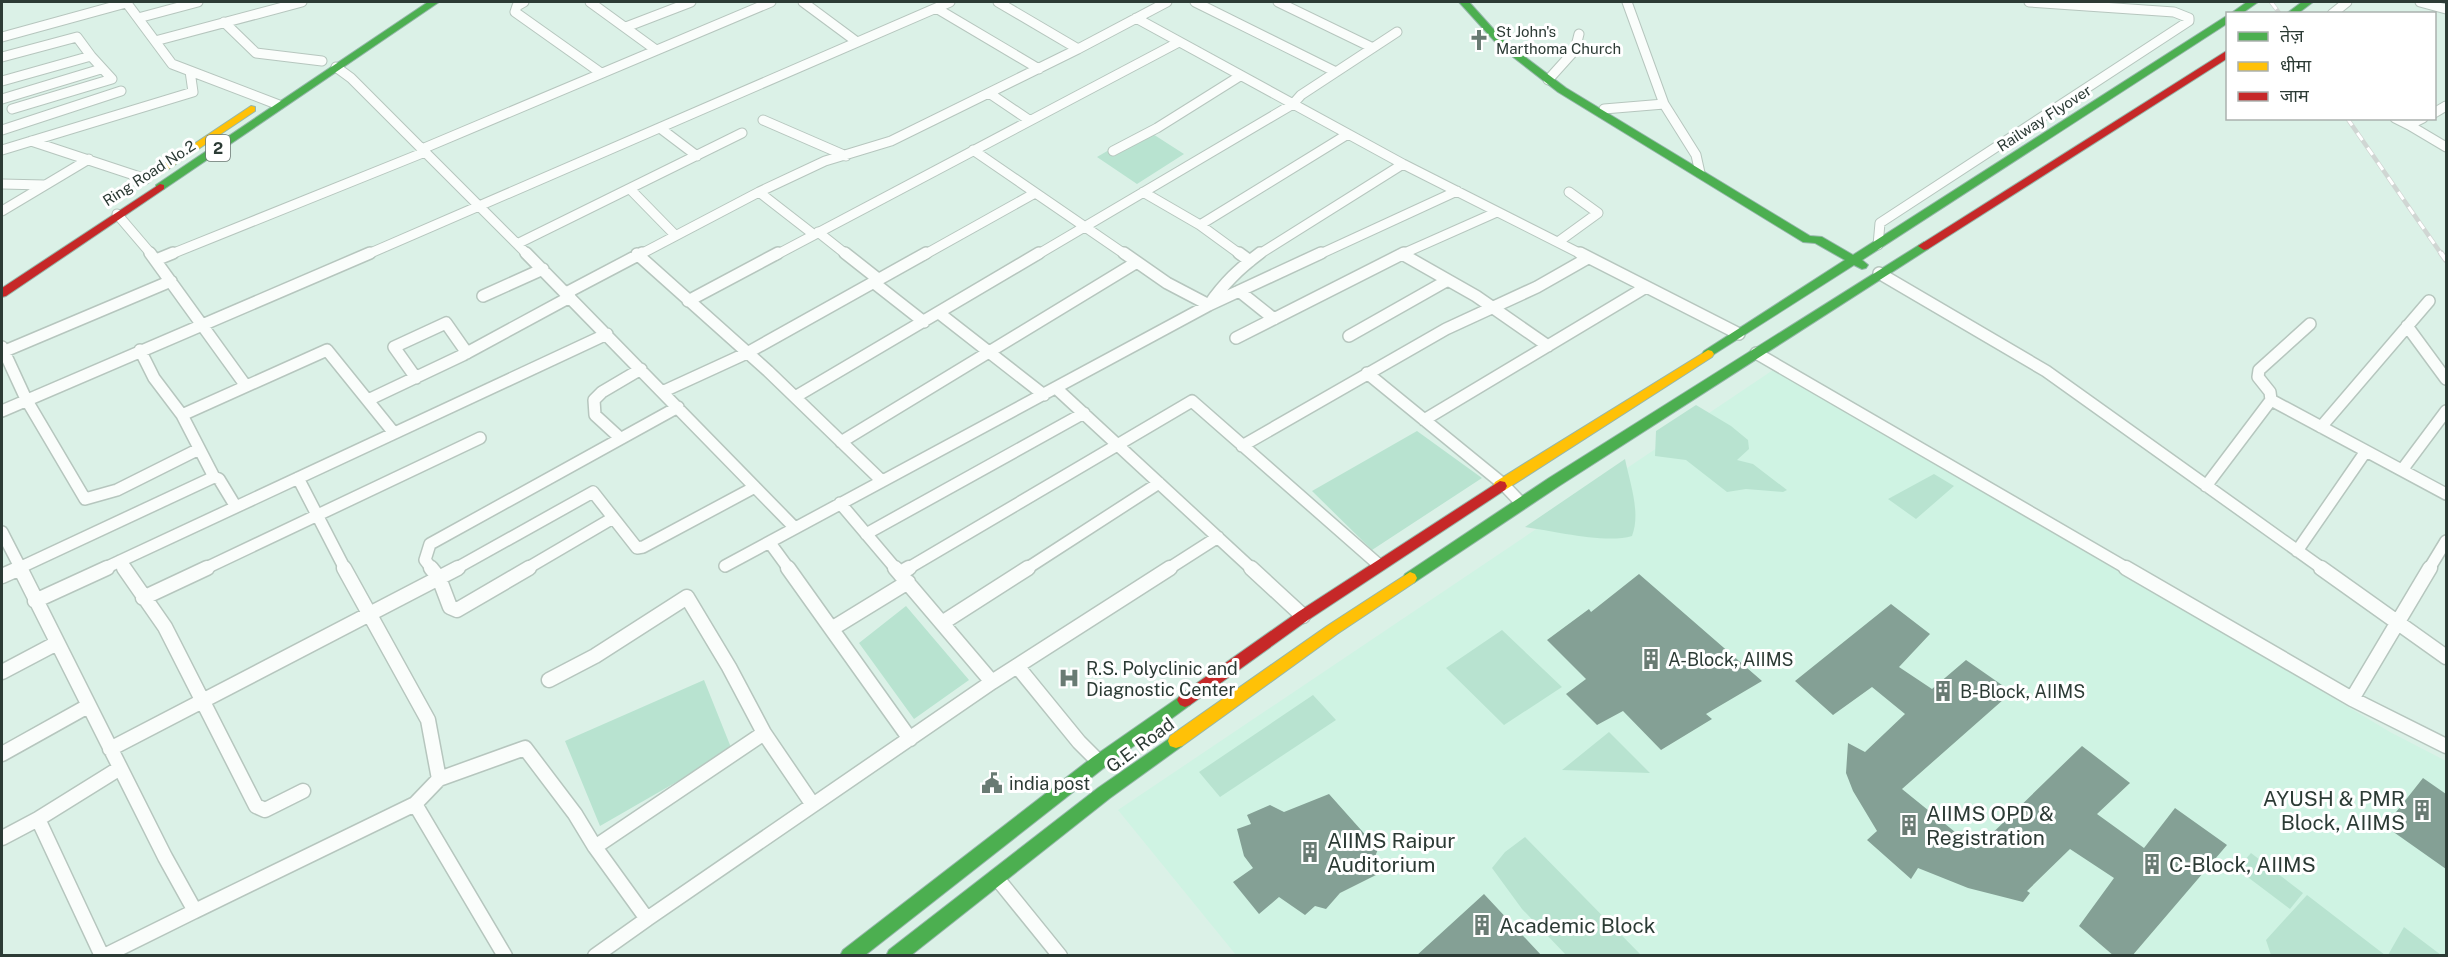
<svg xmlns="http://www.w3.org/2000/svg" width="2448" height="957" font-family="'Public Sans','Noto Sans Devanagari',sans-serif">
  <rect width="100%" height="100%" fill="#dbf1e7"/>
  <path fill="#cff3e3" d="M 1779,366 L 2390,732 L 2446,761 L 2446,955 L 1236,955 L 1118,810 Z"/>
  <path fill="#b8e3d0" d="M 1145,129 L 1184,154 L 1137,184 L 1097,157 Z
    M 1696,405 L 1731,426 L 1748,440 L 1749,449 L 1737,460 L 1753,464 L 1787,490 L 1783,492 L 1746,489 L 1727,492 L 1686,460 L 1655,456 L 1656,431 Z
    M 1417,431 L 1482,478 L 1372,550 L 1312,491 Z
    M 1625,459 C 1630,483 1641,513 1632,536 C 1606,544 1553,531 1525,527 Z
    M 1934,474 L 1954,486 L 1916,519 L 1888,499 Z
    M 906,606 L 969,680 L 914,719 L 859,643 Z
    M 1502,630 L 1562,687 L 1504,725 L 1446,668 Z
    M 704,680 L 732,750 L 600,826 L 565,741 Z
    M 1313,695 L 1336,720 L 1220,797 L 1199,772 Z
    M 1609,732 L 1650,773 L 1562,770 Z
    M 1525,837 L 1641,955 L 1566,955 L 1522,909 L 1492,868 L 1505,852 Z
    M 2251,853 L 2303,893 L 2290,909 L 2237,869 Z
    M 2307,895 L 2385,955 L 2271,955 L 2266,940 Z
    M 2404,927 L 2441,955 L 2388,955 Z"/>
  <path fill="#84a095" d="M 1639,574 L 1762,681 L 1706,714 L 1712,719 L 1661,750 L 1623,711 L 1597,725 L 1566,694 L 1586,679 L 1547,640 L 1589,609 L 1591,612 Z
    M 1891,604 L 1930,634 L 1899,667 L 1932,689 L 1966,660 L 2012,692 L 1902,789 L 1976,849 L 2082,746 L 2130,783 L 2097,814 L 2144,848 L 2175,808 L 2227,845 L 2132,956 L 2114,956 L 2079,926 L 2114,878 L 2070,849 L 2027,891 L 2030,893 L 2023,902 L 1968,888 L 1918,868 L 1911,879 L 1867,840 L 1877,831 L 1853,791 L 1846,773 L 1848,743 L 1865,752 L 1905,714 L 1872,687 L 1833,715 L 1795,681 Z
    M 2423,778 L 2446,794 L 2446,869 L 2385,826 Z
    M 1329,794 L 1378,849 L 1373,862 L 1378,874 L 1340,893 L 1326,909 L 1315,906 L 1305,915 L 1279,897 L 1259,914 L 1233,882 L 1253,868 L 1244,856 L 1237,829 L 1251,824 L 1247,815 L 1270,805 L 1284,812 Z
    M 1484,894 L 1542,956 L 1416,956 Z"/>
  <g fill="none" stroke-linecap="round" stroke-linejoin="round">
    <defs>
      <path id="street-far2" d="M 126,2 L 172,64 L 279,105
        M 524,2 L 517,6 L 515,12 L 601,73
        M 590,2 L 656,50
        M 803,2 L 857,42
        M 998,2 L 1078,49
        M 1195,2 L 1336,72
        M 1278,2 L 1371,47
        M 1627,2 L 1664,104 L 1696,155 L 1700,173
        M 2420,2 L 2446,9
        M 936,8 L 1039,69
        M 2332,14 L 2347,2
        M 138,18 L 198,2
        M 1136,18 L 1403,164 L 1583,255
        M 224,22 L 256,53 L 322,61
        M 626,27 L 691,2
        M 2,37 L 126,3
        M 155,41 L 302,2
        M 2,57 L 77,37 L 91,56 L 2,81
        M 336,67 L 351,78 L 528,255
        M 1548,80 L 1575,50 L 1579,34
        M 989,93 L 1029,120
        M 2,99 L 101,69
        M 12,109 L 112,79 L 91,56
        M 1604,109 L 1664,104
        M 2434,113 L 2446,106
        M 2395,118 L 2409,125 L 2423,118
        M 763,120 L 846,156
        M 2409,125 L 2446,147
        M 660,128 L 697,156
        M 2,130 L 121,91
        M 31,141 L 146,179
        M 422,149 L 771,2
        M 2,150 L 193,92 L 190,71
        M 973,150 L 1126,255
        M 1113,151 L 1157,128 L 1240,76
        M 2,184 L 44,185
        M 630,189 L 675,235
        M 759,192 L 813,234
        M 1143,192 L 1200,225 L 1241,255
        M 2,211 L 89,159
        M 117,214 L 152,255
        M 1200,225 L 1348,134
        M 818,232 L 847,255
        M 1558,242 L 1598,213 L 1569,192
        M 517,244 L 742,133
        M 1878,245 L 1880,223 L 2189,21 L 2189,18 L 2174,12 L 2029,2
        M 169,255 L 425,152
        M 366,255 L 950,2
        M 639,255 L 759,192 L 825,161 L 891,141 L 1078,49 L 1167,2
        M 776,255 L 1179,42
        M 924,255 L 1035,193
        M 1037,255 L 1293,104 L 1301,95 L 1397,32
        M 1258,255 L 1403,164
        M 1318,255 L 1457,191
        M 1400,255 L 1497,212"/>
      <path id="street-far1" d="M 150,253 L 246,386
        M 526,253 L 794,527
        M 845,253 L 878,279
        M 1124,253 L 1167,283 L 1209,305 C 1224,283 1239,269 1260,253
        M 1239,253 L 1250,261
        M 1580,253 L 1739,334
        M 637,254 L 768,371 L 882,481
        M 1402,254 L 1476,296 L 1548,346
        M 156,260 L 173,253
        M 1879,273 L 2046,371 L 2323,569
        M 873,282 L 924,322
        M 1239,291 L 1274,319
        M 566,293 L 642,253
        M 483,296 L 543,269
        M 688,301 L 778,253
        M 939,313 L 1044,395
        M 2407,326 L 2446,379
        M 1349,336 L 1448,280
        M 1236,338 L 1404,253
        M 2,347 L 26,399 L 85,499 L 117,490 L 197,450
        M 140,350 L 154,378 L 182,415 L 214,477 L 219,479 L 236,507
        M 5,351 L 171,281
        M 1756,353 L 2128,569
        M 1367,373 L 1503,484 L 1521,503
        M 416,378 L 394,347 L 446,323 L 467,353
        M 1057,389 L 1252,569
        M 662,392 L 747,353 L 926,253
        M 795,397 L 1039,253
        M 368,400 L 463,355 L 570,297
        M 2271,400 L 2446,494
        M 2,411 L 370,253
        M 182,415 L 327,350 L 394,433
        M 1424,420 L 1646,287
        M 2321,427 L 2429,301
        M 619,437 L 595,415 L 594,400 L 602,392 L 641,369
        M 841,442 L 1137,262
        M 1242,446 L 1446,329 L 1537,287 L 1588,258
        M 2402,470 L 2446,411
        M 298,478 L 345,569
        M 2206,486 L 2271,400 L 2270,392 L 2258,377 L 2259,370 L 2310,324
        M 840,503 L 896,569
        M 2,532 L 21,569
        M 866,534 L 1084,413
        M 770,543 L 789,569
        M 2297,551 L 2366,451
        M 120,561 L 125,569
        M 725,566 L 1209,305 L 1321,253
        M 17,569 L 214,477
        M 103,569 L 607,334
        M 204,569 L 480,438
        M 432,569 L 425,560 L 430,544 L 678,407
        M 455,569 L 593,492 L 637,548 L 643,547 L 755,487
        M 526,569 L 613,518
        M 907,569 L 1192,401 L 1379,565
        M 1026,569 L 1159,483
        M 1168,569 L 1218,537
        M 2429,569 L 2446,541"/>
      <path id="street" d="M 20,568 L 165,857 L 195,911 L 104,956
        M 124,568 L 165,627 L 256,806 L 265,810 L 303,791
        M 344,568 L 428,720 L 439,779
        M 431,568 L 439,578 L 450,607 L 457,610 L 529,568
        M 788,568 L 910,739
        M 895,568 L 992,682
        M 1251,568 L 1303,616
        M 2126,568 L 2352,699 L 2446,746
        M 2321,568 L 2446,657
        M 900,573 L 909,568
        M 2,576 L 20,568
        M 143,598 L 207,568
        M 35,601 L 107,568
        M 942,623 L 1028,568
        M 833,628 L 908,582
        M 1017,666 L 1079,742 L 1099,762
        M 2,672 L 57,643
        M 549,680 L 595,656 L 687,597 L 729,667 L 764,733 L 595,847 L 647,919 L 595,956
        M 2352,699 L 2430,568
        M 764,733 L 813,805
        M 110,749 L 458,568
        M 2,754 L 88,706
        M 415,804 L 505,956
        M 38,819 L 102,956
        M 2,838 L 38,819 L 120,768
        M 996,877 L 1060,956
        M 195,911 L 415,804 L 439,779 L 525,748 L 575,814 L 595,847
        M 647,919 L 992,682 L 1170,568"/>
      <path id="fast" d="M 428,2 L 439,2 L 164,189 L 156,189 L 156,185 Z
        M 1459,2 L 1469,2 L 1505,42 L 1566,88 L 1810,236 L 1822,237 L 1853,255 L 2228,15 L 2228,23 L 1862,260 L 1868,265 L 1866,268 L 1862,269 L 1854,265 L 1708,358 L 1704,357 L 1702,354 L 1704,351 L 1845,260 L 1815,243 L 1803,242 L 1558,92 L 1499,46 Z
        M 2247,2 L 2258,2 L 2241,14 L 2230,14 Z
        M 2302,2 L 2313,2 L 2297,14 L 2286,14 Z
        M 1924,242 L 1928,243 L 1928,249 L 1559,486 L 1415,582 L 1410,584 L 1405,582 L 1403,578 L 1405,574 L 1549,478 Z
        M 1185,693 L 1190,695 L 1193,700 L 1190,705 L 1105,767 L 864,956 L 840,956 L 843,950 L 1093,757 Z
        M 1176,734 L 1182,736 L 1184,741 L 1182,746 L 1110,798 L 910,956 L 886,956 L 889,950 L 1098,788 Z"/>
      <path id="slow" d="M 251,106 L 255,107 L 255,111 L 164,172 L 160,173 L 155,170 Z
        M 1708,350 L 1712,351 L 1714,354 L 1712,357 L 1505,490 L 1495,490 L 1493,486 L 1495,482 Z
        M 1410,572 L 1415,574 L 1417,578 L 1415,582 L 1337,634 L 1182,746 L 1176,748 L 1170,746 L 1168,741 L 1170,736 L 1327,626 Z"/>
      <path id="jam" d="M 2228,50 L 2228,58 L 1928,249 L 1924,250 L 1918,246 Z
        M 160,184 L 164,185 L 164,189 L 6,296 L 2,297 L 2,288 Z
        M 1500,481 L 1505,482 L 1507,486 L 1505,490 L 1308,620 L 1190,705 L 1185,707 L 1180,705 L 1177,700 L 1180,695 L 1298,612 Z"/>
    </defs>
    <use href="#street-far2" stroke="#b6c6be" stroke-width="11"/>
    <use href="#street-far1" stroke="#b6c6be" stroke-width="14"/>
    <use href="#street" stroke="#b6c6be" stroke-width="17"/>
    <use href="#fast" stroke="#95b6aa" stroke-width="2"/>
    <use href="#slow" stroke="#95b6aa" stroke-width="2"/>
    <use href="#jam" stroke="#95b6aa" stroke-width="2"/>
    <use href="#street-far2" stroke="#fafdfb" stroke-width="9"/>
    <use href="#street-far1" stroke="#fafdfb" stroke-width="11"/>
    <use href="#street" stroke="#fafdfb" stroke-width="14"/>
    <use href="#fast" fill="#4caf50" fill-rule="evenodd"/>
    <use href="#slow" fill="#ffc107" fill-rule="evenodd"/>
    <use href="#jam" fill="#c62828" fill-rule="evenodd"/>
    <defs>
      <path id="rail-far1" d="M 2271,2 L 2280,14
        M 2347,118 L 2442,255"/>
      <path id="rail" d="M 2441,253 L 2446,260"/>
    </defs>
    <use href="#rail-far1" stroke="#d0d6d3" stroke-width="4.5"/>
    <use href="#rail" stroke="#d0d6d3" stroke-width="6"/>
    <use href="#rail-far1" stroke="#fff" stroke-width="3" stroke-dasharray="9" stroke-linecap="butt"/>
    <use href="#rail" stroke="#fff" stroke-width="4" stroke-dasharray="10" stroke-linecap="butt"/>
  </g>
  <defs>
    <symbol id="church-bare" viewBox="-9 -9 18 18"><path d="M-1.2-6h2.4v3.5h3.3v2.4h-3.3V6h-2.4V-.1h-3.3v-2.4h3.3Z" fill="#697b73" stroke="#fff" stroke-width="2.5" paint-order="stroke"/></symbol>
    <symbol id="building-bare" viewBox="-9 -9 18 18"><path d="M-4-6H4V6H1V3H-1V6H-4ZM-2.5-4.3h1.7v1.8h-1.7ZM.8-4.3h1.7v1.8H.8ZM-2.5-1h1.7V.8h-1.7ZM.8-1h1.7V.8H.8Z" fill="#697b73" stroke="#fff" stroke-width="2.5" paint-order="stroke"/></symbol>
    <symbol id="hospital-bare" viewBox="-9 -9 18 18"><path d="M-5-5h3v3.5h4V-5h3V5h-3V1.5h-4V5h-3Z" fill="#697b73" stroke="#fff" stroke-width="2.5" paint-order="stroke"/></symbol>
    <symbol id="civic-bare" viewBox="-9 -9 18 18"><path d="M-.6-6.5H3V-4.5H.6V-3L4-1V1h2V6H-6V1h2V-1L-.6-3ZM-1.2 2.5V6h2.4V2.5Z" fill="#697b73" stroke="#fff" stroke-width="2.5" paint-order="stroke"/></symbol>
  </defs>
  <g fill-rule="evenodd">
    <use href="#church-bare" x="1464" y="25" width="30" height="30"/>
    <use href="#building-bare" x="1636" y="644" width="30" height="30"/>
    <use href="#hospital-bare" x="1054" y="663" width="30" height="30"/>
    <use href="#building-bare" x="1928" y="676" width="30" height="30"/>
    <use href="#civic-bare" x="977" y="768" width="30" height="30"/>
    <use href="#building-bare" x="2407" y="795" width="30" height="30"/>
    <use href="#building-bare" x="1894" y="810" width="30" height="30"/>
    <use href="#building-bare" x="1295" y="837" width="30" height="30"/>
    <use href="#building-bare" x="2137" y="849" width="30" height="30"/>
    <use href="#building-bare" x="1467" y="910" width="30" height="30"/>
  </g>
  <g text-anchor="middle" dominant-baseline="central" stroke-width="6" stroke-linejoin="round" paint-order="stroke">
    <g font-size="15" fill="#2c3b35" stroke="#fff" text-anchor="start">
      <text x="1496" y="31">St John's<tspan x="1496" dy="17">Marthoma Church</tspan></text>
    </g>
    <g font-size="15" fill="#2c3b35" stroke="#fff">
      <text transform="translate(2044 118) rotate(-33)">Railway Flyover</text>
      <text transform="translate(149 173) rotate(-33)">Ring Road No.2</text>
    </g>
    <rect fill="#fff" stroke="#6b7672" stroke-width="1.5" x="206" y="135" width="24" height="26" rx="4.5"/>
    <g font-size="16" font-weight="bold" fill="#2c3b35">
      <text x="218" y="148">2</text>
    </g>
    <g font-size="18" fill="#2c3b35" stroke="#fff" text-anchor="start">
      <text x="1668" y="659">A-Block, AIIMS</text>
      <text x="1086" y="668">R.S. Polyclinic and<tspan x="1086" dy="21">Diagnostic Center</tspan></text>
      <text x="1960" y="691">B-Block, AIIMS</text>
      <text x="1009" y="783">india post</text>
    </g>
    <g font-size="18" fill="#2c3b35" stroke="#fff">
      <text transform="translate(1140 745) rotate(-36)">G.E. Road</text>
    </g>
    <g font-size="21" fill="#2c3b35" stroke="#fff" text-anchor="start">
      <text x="2405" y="798" text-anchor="end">AYUSH &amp; PMR<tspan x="2405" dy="24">Block, AIIMS</tspan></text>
      <text x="1926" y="813">AIIMS OPD &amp;<tspan x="1926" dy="24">Registration</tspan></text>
      <text x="1327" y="840">AIIMS Raipur<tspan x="1327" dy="24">Auditorium</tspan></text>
      <text x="2169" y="864">C-Block, AIIMS</text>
      <text x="1499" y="925">Academic Block</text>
    </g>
  </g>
  <rect width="2448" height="957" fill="none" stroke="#2c3b35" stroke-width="6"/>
  <rect x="2226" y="12" width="210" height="108" fill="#ffffff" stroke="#abb1ae" stroke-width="1.5"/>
  <rect x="2238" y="32" width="30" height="9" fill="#4caf50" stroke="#abb1ae" stroke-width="1.5"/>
  <text x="2280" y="42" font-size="18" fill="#2c3b35">तेज़</text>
  <rect x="2238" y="62" width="30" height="9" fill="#ffc107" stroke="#abb1ae" stroke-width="1.5"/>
  <text x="2280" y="72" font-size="18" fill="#2c3b35">धीमा</text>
  <rect x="2238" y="92" width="30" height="9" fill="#c62828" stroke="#abb1ae" stroke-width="1.5"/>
  <text x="2280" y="102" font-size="18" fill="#2c3b35">जाम</text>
</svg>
